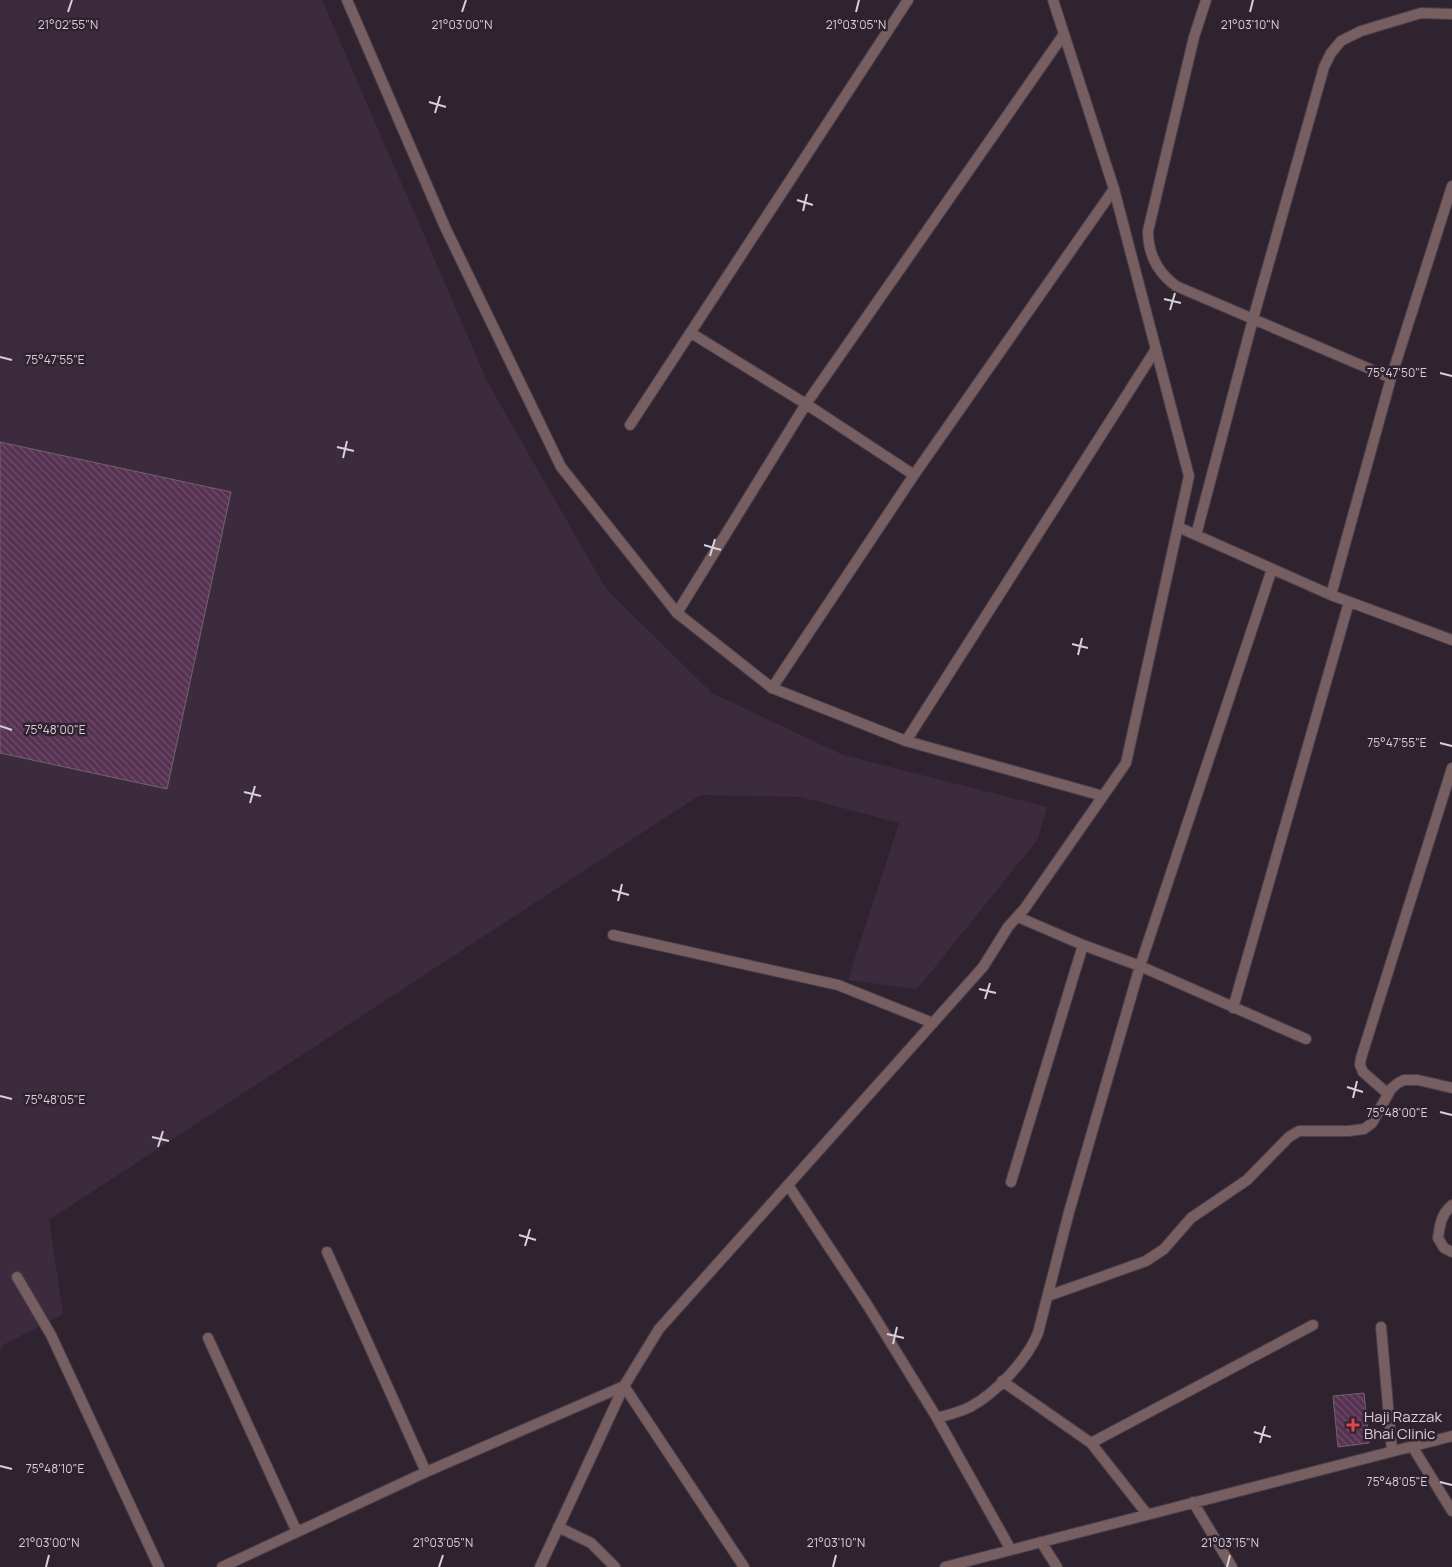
<svg xmlns="http://www.w3.org/2000/svg" width="1452" height="1567" font-family="Manrope,sans-serif">
  <defs>
    <pattern id="building-back-hatch" width="6" height="6" patternUnits="userSpaceOnUse" patternTransform="scale(1.25)"><rect width="6" height="6" fill="#573252"/><path d="M-1 5l2 2M0 0l6 6M5-1l2 2" fill="none" stroke="#6e4f6a"/></pattern>
  </defs>
  <rect width="100%" height="100%" fill="#302330"/>
  <path fill="#3c2b3c" d="M 0,0 L 322,0 L 489,385 L 606,589 L 712,693 L 843,755 L 1047,807 L 1038,839 L 917,989 L 848,980 L 899,823 L 801,797 L 700,795 L 49,1220 L 63,1314 L 3,1345 L 0,1350 Z"/>
  <path fill="url(#building-back-hatch)" stroke="#736270" d="M 0,442 L 231,492 L 167,789 L 0,753 Z
    M 1364,1393 L 1369,1443 L 1338,1447 L 1333,1396 Z"/>
  <g fill="none" stroke-linecap="round" stroke-linejoin="round">
    <defs>
      <path id="minor" d="M 1206,0 L 1194,37 L 1148,231 C 1148,254 1157,272 1176,286 L 1391,378
        M 691,333 L 806,404 L 914,475
        M 630,425 L 908,0
        M 1178,527 L 1331,595 L 1452,640
        M 1196,535 L 1253,319 L 1324,67 L 1331,53 L 1341,41 L 1361,31 L 1421,13 L 1452,14
        M 1331,595 L 1391,378 L 1452,186
        M 677,613 L 806,404 L 1064,34
        M 772,688 L 914,475 L 1114,189
        M 906,741 L 1156,349
        M 1018,917 L 1083,945 L 1140,966 L 1306,1039
        M 613,935 L 838,985 L 933,1023
        M 1233,1008 L 1349,602
        M 1388,1094 L 1363,1072 L 1360,1065 L 1361,1058 L 1452,768
        M 1011,1182 L 1083,945
        M 788,1185 L 868,1306 L 937,1418 L 1011,1550
        M 1452,1205 C 1441,1214 1440,1225 1438,1238 L 1444,1248 L 1452,1252
        M 327,1252 L 426,1472
        M 17,1277 L 51,1335 L 159,1567
        M 1048,1296 L 1146,1261 L 1164,1249 L 1191,1218 L 1247,1180 L 1289,1137 L 1299,1131 L 1348,1131 L 1364,1129 L 1372,1123 L 1391,1089 L 1398,1083 L 1404,1080 L 1418,1080 L 1452,1088
        M 1381,1327 L 1392,1451
        M 208,1338 L 297,1532
        M 1002,1381 L 1091,1443 L 1147,1514
        M 937,1418 C 948,1415 960,1412 970,1407 C 996,1393 1027,1360 1038,1333 L 1069,1212 L 1140,966 L 1272,569
        M 1091,1443 L 1313,1325
        M 1412,1446 L 1452,1511
        M 1193,1502 L 1232,1567
        M 558,1527 L 591,1543 L 615,1567
        M 1041,1542 L 1057,1567
        M 222,1567 L 426,1472 L 624,1386 L 744,1567
        M 945,1567 L 1452,1436"/>
      <path id="tertiary" d="M 347,0 L 445,227 L 561,467 L 677,613 L 772,688 L 906,741 L 1103,796
        M 540,1567 L 624,1386 L 659,1329 L 983,967 L 1008,927 L 1025,908 L 1126,763 L 1189,476 L 1114,189 L 1053,0"/>
    </defs>
    <use href="#minor" stroke="#4b3f4b" stroke-width="12"/>
    <use href="#tertiary" stroke="#4b3f4b" stroke-width="12"/>
    <use href="#minor" stroke="#765e61" stroke-width="10"/>
    <use href="#tertiary" stroke="#765e61" stroke-width="10"/>
  </g>
  <path fill="none" stroke="#d8cfd8" stroke-width="2" d="M 68,12 L 72,0M 462,12 L 466,0M 856,12 L 859,0M 1250,12 L 1253,0M 429,102 L 446,107M 435,113 L 440,96M 797,200 L 813,205M 803,211 L 807,194M 1164,299 L 1181,303M 1170,310 L 1175,293M 0,357 L 12,360M 1440,373 L 1452,376M 337,447 L 354,451M 343,458 L 347,441M 704,545 L 721,550M 710,556 L 715,539M 1072,644 L 1088,648M 1078,655 L 1082,638M 0,726 L 12,730M 1440,743 L 1452,746M 244,792 L 261,796M 250,803 L 255,786M 612,890 L 629,895M 618,901 L 622,884M 979,989 L 996,993M 985,999 L 990,983M 1347,1087 L 1363,1092M 0,1096 L 12,1099M 1353,1098 L 1357,1081M 1440,1112 L 1452,1115M 152,1137 L 169,1141M 158,1147 L 163,1131M 519,1235 L 536,1240M 525,1246 L 530,1229M 887,1334 L 904,1338M 893,1344 L 897,1327M 1254,1432 L 1271,1437M 1260,1443 L 1265,1426M 0,1466 L 12,1469M 1440,1482 L 1452,1485M 46,1567 L 49,1555M 439,1567 L 443,1555M 833,1567 L 836,1555M 1227,1567 L 1230,1555"/>
  <path fill="#e0444e" stroke="#302330" stroke-width="2" d="M1350.5 1417.5h5v5h5v5h-5v5h-5v-5h-5v-5h5z"/>
  <g text-anchor="middle" dominant-baseline="central" stroke-width="5" stroke-linejoin="round" paint-order="stroke">
    <g font-size="15" fill="#d8cfd8" stroke="#302330" text-anchor="start">
      <text x="1364" y="1416">Haji Razzak<tspan x="1364" dy="17">Bhai Clinic</tspan></text>
    </g>
  </g>
  <g font-size="12" text-anchor="middle" fill="#d8cfd8" stroke="#302330" stroke-width="5" stroke-linejoin="round" paint-order="stroke">
    <text x="68" y="29">21°02'55"N</text>
    <text x="462" y="29">21°03'00"N</text>
    <text x="856" y="29">21°03'05"N</text>
    <text x="1250" y="29">21°03'10"N</text>
    <text x="55" y="364">75°47'55"E</text>
    <text x="1397" y="377">75°47'50"E</text>
    <text x="55" y="734">75°48'00"E</text>
    <text x="1397" y="747">75°47'55"E</text>
    <text x="55" y="1104">75°48'05"E</text>
    <text x="1397" y="1117">75°48'00"E</text>
    <text x="55" y="1473">75°48'10"E</text>
    <text x="1397" y="1486">75°48'05"E</text>
    <text x="49" y="1547">21°03'00"N</text>
    <text x="443" y="1547">21°03'05"N</text>
    <text x="836" y="1547">21°03'10"N</text>
    <text x="1230" y="1547">21°03'15"N</text>
  </g>
</svg>
